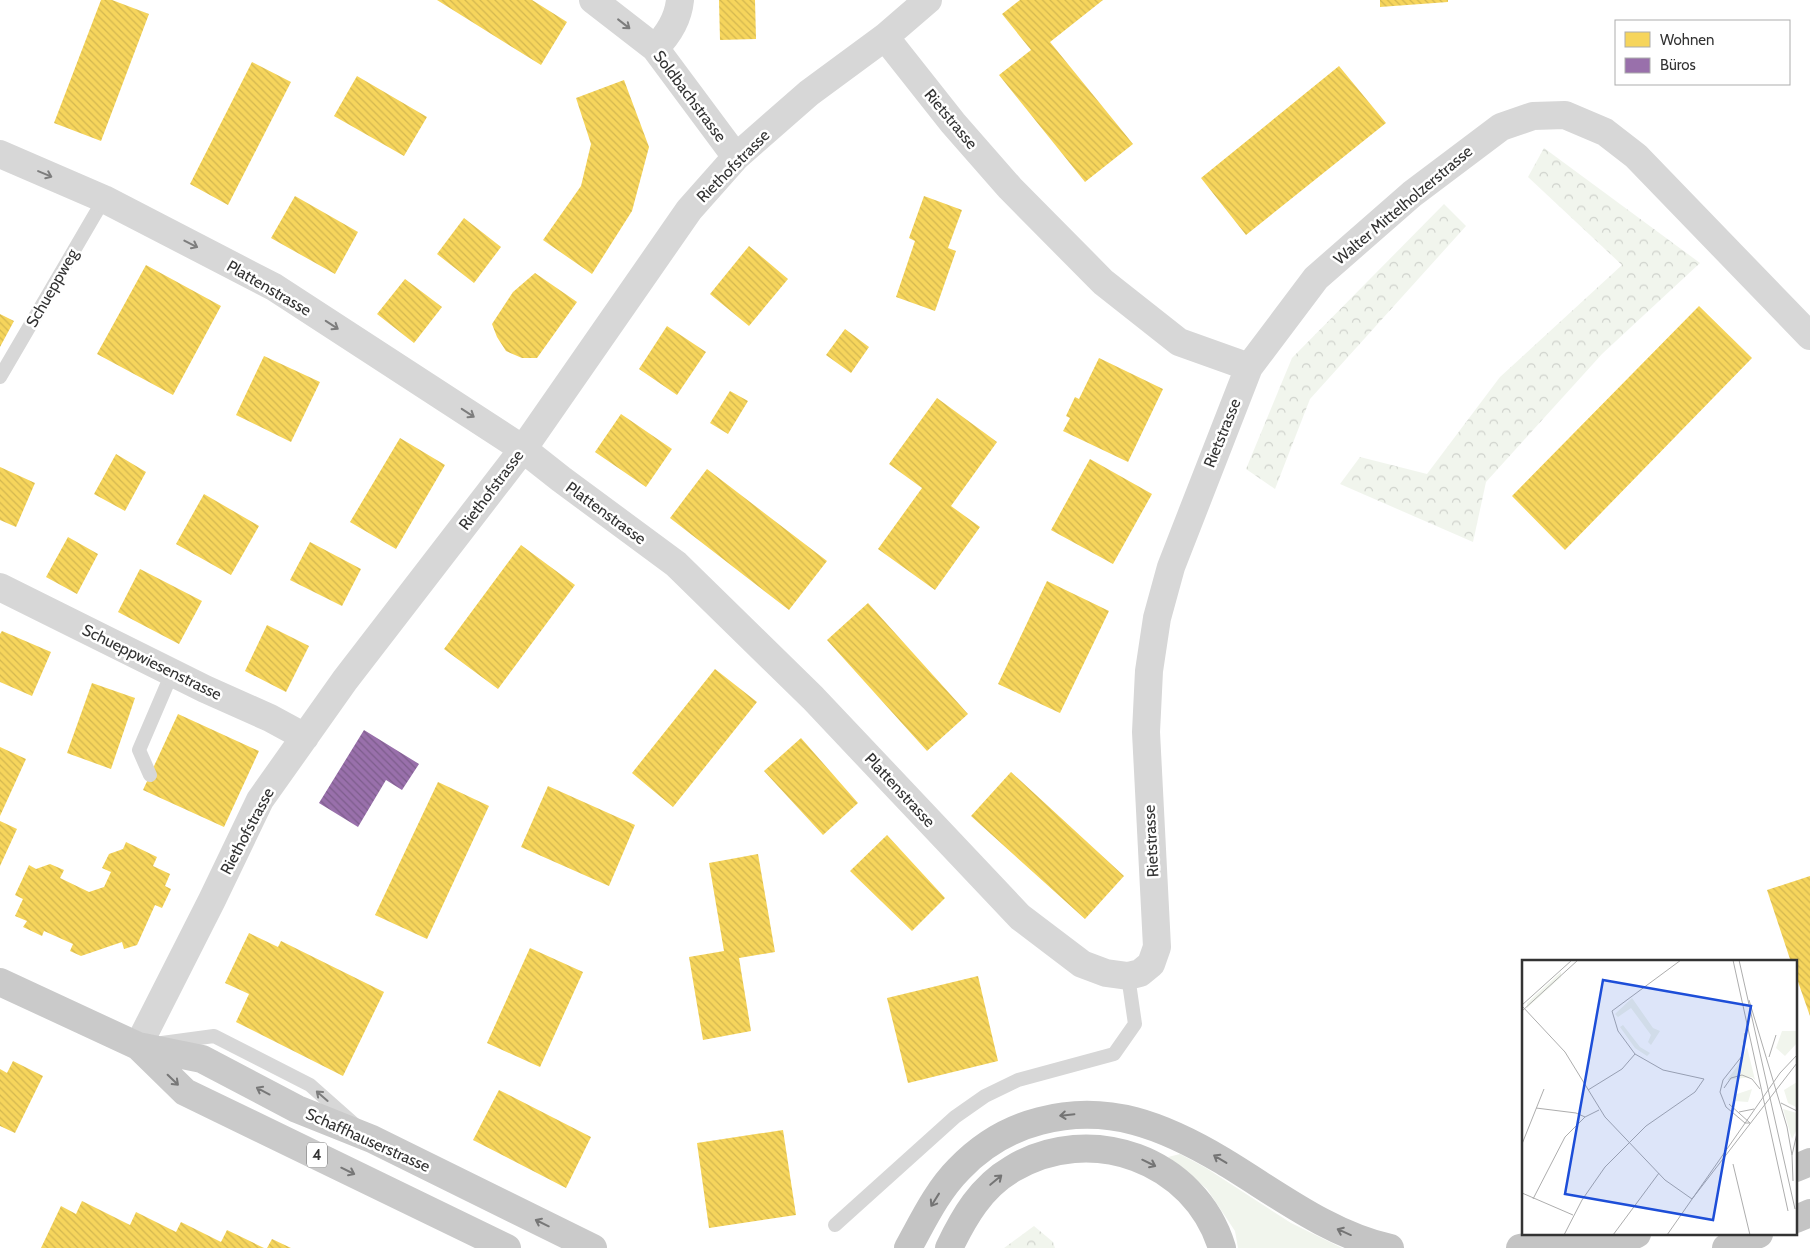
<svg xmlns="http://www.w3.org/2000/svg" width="1810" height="1248" font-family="Cabin,sans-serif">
  <defs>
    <pattern id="forest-crowns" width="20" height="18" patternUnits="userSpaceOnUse" patternTransform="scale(1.25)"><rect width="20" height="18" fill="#f1f5ed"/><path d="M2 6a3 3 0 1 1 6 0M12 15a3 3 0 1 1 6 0" fill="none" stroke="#cfd2cc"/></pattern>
    <pattern id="homes-back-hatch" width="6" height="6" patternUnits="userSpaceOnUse" patternTransform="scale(1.25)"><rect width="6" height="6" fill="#f6d55c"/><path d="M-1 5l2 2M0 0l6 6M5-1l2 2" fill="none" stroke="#d3b750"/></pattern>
    <pattern id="offices-back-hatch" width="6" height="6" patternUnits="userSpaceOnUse" patternTransform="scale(1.25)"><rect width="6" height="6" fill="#9970ab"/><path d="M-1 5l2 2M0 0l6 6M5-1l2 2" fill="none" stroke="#7d5d8c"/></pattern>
  </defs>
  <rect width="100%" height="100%" fill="#fff"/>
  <path fill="#f1f5ed" d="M 1180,1154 L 1206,1168 L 1291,1223 L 1342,1248 L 1238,1248 L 1235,1231 L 1207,1189 L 1168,1157 Z"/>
  <path fill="url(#forest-crowns)" d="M 1544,148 L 1700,263 L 1602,354 L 1486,482 L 1473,542 L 1340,484 L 1360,457 L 1427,474 L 1500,377 L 1622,265 L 1528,177 Z
    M 1444,204 L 1466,226 L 1310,399 L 1275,489 L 1246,469 L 1292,358 Z
    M 1034,1226 L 1053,1242 L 1055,1248 L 1004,1248 Z"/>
  <path fill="url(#homes-back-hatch)" d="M 101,0 L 112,0 L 149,14 L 101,141 L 54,123 Z
    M 437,0 L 532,0 L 567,22 L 541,65 Z
    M 719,0 L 755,0 L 756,39 L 720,40 Z
    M 1020,0 L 1103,0 L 1050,42 L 1133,144 L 1085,182 L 999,75 L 1031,50 L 1002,14 Z
    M 1380,0 L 1448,0 L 1448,2 L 1380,7 Z
    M 252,62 L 291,82 L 228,205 L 190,184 Z
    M 1339,66 L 1386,123 L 1246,235 L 1201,178 Z
    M 357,76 L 427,117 L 404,156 L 334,116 Z
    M 624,80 L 649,147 L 632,211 L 592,274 L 543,240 L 581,186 L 591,144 L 576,98 Z
    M 295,196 L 358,232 L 335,274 L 271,238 Z
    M 924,196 L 962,210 L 948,248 L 956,251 L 935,311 L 896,297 L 915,241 L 909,238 Z
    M 464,218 L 501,247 L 474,283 L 437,254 Z
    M 749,246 L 788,279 L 749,326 L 710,294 Z
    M 146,265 L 221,306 L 173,395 L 97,354 Z
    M 535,273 L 577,302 L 537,358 L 522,358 L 506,351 L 497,337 L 492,324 L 513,292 Z
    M 405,279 L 442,307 L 414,343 L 377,314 Z
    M 1699,306 L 1752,358 L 1565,550 L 1512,496 Z
    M 0,314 L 14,321 L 0,347 Z
    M 667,326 L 706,352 L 677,395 L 639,369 Z
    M 845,329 L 869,347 L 851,373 L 826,355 Z
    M 264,356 L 320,382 L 291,442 L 236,415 Z
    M 1099,358 L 1163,389 L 1128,462 L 1063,431 L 1070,418 L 1066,416 L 1075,397 L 1079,399 Z
    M 730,391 L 748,401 L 728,434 L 710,423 Z
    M 937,398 L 997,442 L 951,506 L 980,527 L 935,590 L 878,549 L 922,488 L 889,464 Z
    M 621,414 L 672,449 L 646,487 L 595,452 Z
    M 400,438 L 445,465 L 396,549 L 350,522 Z
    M 116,454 L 146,472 L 125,511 L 94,494 Z
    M 1090,459 L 1152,494 L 1113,564 L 1051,530 Z
    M 0,467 L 35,483 L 16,527 L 0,520 Z
    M 707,469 L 827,561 L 789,610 L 670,518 Z
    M 204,494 L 259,526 L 231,575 L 176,544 Z
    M 68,537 L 98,554 L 77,594 L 46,577 Z
    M 310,542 L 361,569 L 342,606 L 290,580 Z
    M 521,545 L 575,585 L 498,689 L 444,649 Z
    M 140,569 L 202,601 L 179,644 L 118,612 Z
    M 1047,581 L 1109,611 L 1060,713 L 998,684 Z
    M 868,603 L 968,714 L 927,751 L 827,640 Z
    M 267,625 L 309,646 L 286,692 L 245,671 Z
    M 2,631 L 51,652 L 32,696 L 0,682 L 0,634 Z
    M 715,669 L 757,702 L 673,807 L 632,773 Z
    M 92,683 L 135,698 L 111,769 L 67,753 Z
    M 178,714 L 259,751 L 224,827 L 143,790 Z
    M 801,738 L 858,803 L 823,835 L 764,771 Z
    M 0,747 L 26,759 L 0,816 Z
    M 1011,772 L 1124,876 L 1085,919 L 971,816 Z
    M 438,782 L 489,806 L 427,939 L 375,915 Z
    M 548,786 L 635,825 L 609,886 L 521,847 Z
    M 0,821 L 17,829 L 0,866 Z
    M 887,835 L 945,898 L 912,931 L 850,871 Z
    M 126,842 L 157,857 L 153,866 L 170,874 L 165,886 L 171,889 L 162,908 L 155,905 L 137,945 L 124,949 L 122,942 L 81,956 L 70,951 L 73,944 L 44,931 L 42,936 L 23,927 L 27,921 L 15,916 L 23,899 L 15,895 L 29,865 L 36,869 L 50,864 L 64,870 L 60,878 L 89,892 L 104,887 L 111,872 L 102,868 L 109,854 L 123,849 Z
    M 758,854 L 775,952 L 739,958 L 751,1031 L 703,1040 L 689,957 L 724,951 L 709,863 Z
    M 1810,876 L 1810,1016 L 1796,976 L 1796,962 L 1791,962 L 1767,890 Z
    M 249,933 L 278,947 L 281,941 L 384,992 L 343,1076 L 236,1022 L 249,994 L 225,983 Z
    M 530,948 L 583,972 L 540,1067 L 487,1043 Z
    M 978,976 L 998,1061 L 908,1083 L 887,998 Z
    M 13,1061 L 43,1076 L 15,1133 L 0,1126 L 0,1069 L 7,1073 Z
    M 499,1090 L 591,1137 L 566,1188 L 473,1140 Z
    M 783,1130 L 796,1215 L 709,1228 L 697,1143 Z
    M 82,1201 L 130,1225 L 136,1212 L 176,1232 L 181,1222 L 221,1242 L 227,1230 L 264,1248 L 41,1248 L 61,1206 L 76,1214 Z
    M 272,1239 L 291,1248 L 267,1248 Z"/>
  <path fill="url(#offices-back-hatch)" d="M 364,730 L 419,764 L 402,790 L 386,780 L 358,827 L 319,803 Z"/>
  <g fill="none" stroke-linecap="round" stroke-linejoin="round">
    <path stroke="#d7d7d7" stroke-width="14" d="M 0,377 L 104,199
      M 150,775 L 139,750 L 172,673
      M 162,1043 L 214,1036 L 310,1085 L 354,1124
      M 835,1225 L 955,1117 L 985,1096 L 1018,1080 L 1114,1054 L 1135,1024 L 1128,976"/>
    <path stroke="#d7d7d7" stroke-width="28" d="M 593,0 L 655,48 L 736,157
      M 655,48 C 668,35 678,20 680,0
      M 0,154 L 104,199 L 274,287 L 523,449 L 561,479 L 676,564 L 813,698 L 1020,917 L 1082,964 L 1106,973 L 1128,976 L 1140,973 L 1151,964 L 1157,947 L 1146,732 L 1149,671 L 1157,618 L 1171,567 L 1249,367 L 1179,342 L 1103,282 L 1010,188 L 953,123 L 885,37
      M 1249,367 L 1316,278 L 1412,194 L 1501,127 L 1533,116 L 1565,115 L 1605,132 L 1636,156 L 1810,336
      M 0,587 L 205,689 L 270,718 L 305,737
      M 138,1046 L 212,900 L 260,800 L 345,680 L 523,449 L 689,210 L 736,157 L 809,93 L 885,37 L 928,0"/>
    <path stroke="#cacaca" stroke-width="28" d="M 0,982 L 138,1046 L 202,1059 L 297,1109 L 372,1139 L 593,1248
      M 138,1046 L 185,1092 L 507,1248"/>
    <path stroke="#c4c4c4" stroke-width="28" d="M 1796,1168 L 1810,1162
      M 1796,1219 L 1810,1213
      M 908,1248 C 923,1221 937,1191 959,1169 C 981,1146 1009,1129 1040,1121 C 1108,1103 1164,1126 1223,1161 C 1276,1193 1328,1234 1390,1248
      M 949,1248 C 964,1217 981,1187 1012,1169 C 1090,1122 1195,1159 1222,1248
      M 1520,1248 L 1592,1234
      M 1605,1248 L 1637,1234
      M 1726,1248 L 1759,1234"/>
  </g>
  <defs><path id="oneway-shaft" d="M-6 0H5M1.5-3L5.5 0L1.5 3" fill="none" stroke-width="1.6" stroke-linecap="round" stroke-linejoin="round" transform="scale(1.25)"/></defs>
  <g stroke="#7d7d7d">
    <use href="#oneway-shaft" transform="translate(624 24) rotate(38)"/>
    <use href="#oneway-shaft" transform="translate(45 174) rotate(23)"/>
    <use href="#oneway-shaft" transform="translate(191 244) rotate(27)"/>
    <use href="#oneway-shaft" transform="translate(332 325) rotate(33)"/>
    <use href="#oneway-shaft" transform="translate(468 413) rotate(33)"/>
    <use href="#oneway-shaft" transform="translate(322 1096) rotate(-139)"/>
  </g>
  <g stroke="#777">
    <use href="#oneway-shaft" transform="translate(173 1080) rotate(44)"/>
    <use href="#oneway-shaft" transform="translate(263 1091) rotate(-152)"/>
    <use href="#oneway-shaft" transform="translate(348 1171) rotate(26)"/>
    <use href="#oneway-shaft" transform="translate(542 1223) rotate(-154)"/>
  </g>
  <g stroke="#747474">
    <use href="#oneway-shaft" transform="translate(1067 1115) rotate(174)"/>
    <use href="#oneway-shaft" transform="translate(1220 1159) rotate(-149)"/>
    <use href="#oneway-shaft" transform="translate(1149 1163) rotate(26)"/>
    <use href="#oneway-shaft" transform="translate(996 1180) rotate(-40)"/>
    <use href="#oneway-shaft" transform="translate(935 1200) rotate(122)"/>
    <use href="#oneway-shaft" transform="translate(1344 1232) rotate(-156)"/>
  </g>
  <g text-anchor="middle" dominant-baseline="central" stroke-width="5" stroke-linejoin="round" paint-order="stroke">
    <rect fill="#fff" stroke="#707070" stroke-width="1" x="307" y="1142.5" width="20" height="25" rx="4"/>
    <g font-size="15" font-weight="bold" fill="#333">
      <text x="317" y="1155">4</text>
    </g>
    <g font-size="16" fill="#333" stroke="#fff">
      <text transform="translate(690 96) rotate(53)">Soldbachstrasse</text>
      <text transform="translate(951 119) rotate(50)">Rietstrasse</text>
      <text transform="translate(733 166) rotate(-45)">Riethofstrasse</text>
      <text transform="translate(1403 205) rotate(-40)">Walter Mittelholzerstrasse</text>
      <text transform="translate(52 288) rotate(-60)">Schueppweg</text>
      <text transform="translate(269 288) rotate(30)">Plattenstrasse</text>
      <text transform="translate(1222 433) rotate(-68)">Rietstrasse</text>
      <text transform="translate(491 490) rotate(-53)">Riethofstrasse</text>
      <text transform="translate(606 513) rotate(36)">Plattenstrasse</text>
      <text transform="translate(152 662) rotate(26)">Schueppwiesenstrasse</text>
      <text transform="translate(900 790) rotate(47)">Plattenstrasse</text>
      <text transform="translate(247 831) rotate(-62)">Riethofstrasse</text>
      <text transform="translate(1151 841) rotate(-93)">Rietstrasse</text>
      <text transform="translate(368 1140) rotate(24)">Schaffhauserstrasse</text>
    </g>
  </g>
  <g transform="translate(1522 960)">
    <rect width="275" height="275" fill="#fff"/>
    <path d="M 39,12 L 39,17 L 5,48 L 5,43 ZM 260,71 L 275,71 L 275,83 L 263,96 L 254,88 ZM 225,87 L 233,120 L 230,117 L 205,120 L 220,100 ZM 261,149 L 275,153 L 275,169 L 270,179 Z" fill="#f1f5ed"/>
    <path d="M 110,38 L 131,68 L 138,71 L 129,85 L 126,82 L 129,75 L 109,48 L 96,57 L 93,54 ZM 101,65 L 118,87 L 128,93 L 125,96 L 113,88 L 98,67 ZM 275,122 L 275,146 L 274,147 L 266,143 L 262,130 ZM 230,129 L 226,142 L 212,141 L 212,135 Z" fill="#f1f5ed"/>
    <path fill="none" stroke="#adadad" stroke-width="1" d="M 211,0 L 266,251M 217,0 L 273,249M 227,40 L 265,167 L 270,195M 0,45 L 50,0M 0,46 L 43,92 L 83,157 L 143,220 L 170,239M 0,51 L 56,0M 223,73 L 220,96 L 201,120 L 198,132 L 204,147 L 223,163 L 228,163M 113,94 L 96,71 L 90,51 L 159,0M 247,97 L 254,75M 202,128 L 209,118 L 220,115 L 230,119 L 238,129M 259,143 L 275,151M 207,144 L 228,163M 14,148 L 54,153 L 63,157M 217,152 L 232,149M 0,184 L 22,129M 211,204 L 228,275M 271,221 L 270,195 L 275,173M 0,233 L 51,255M 11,239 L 43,177 L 63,157 L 77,150M 170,239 L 275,103M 42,275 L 60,240 L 83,207 L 124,166 L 173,132 L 182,119 L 141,110 L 113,94 L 100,109 L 66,130M 91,275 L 137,213M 145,275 L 258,113 L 275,95"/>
    <path fill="#1d4ed8" fill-opacity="0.15" stroke="#1d4ed8" stroke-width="2.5" d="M 81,20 L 229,46 L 191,260 L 43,234 Z"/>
    <rect width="275" height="275" fill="none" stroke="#333" stroke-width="2.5"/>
  </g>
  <rect x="1615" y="20" width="175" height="65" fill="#ffffff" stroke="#adadad"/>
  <rect x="1625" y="32" width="25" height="15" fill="#f6d55c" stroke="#adadad"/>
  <text x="1660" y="45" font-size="15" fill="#333333">Wohnen</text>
  <rect x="1625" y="58" width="25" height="15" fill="#9970ab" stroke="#adadad"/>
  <text x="1660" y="70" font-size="15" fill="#333333">Büros</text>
</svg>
